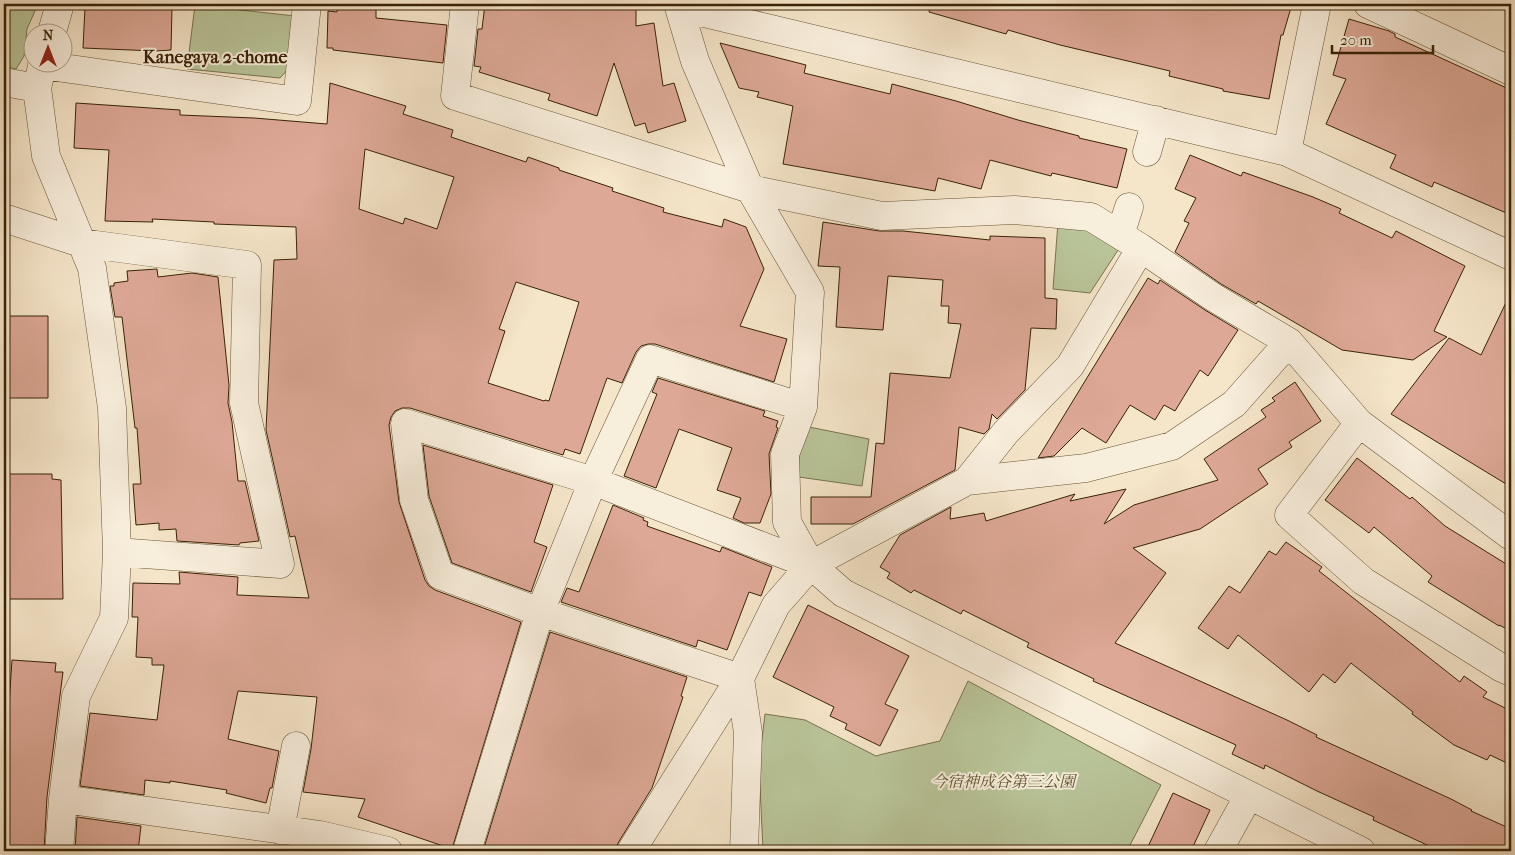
<svg xmlns="http://www.w3.org/2000/svg" width="1515" height="855" font-family="'IM FELL French Canon','Noto Serif JP',serif">
  <rect width="100%" height="100%" fill="#f5e5c9"/>
  <filter id="stains"><feTurbulence type="fractalNoise" baseFrequency=".004" numOctaves="4"/><feColorMatrix values="0 0 0 0 .2 0 0 0 0 .09 0 0 0 0 .02 0 0 0 .5 -.17"/></filter>
  <radialGradient id="worn" r=".72"><stop offset=".6" stop-color="#630" stop-opacity="0"/><stop offset="1" stop-color="#630" stop-opacity=".3"/></radialGradient>
  <path fill="#b9c599" stroke="#79744f" d="M 4,4 L 38,4 L 27,29 L 24,56 L 16,69 L 4,66 Z
    M 195,5 L 295,16 L 290,67 L 280,78 L 187,69 Z
    M 1058,222 L 1089,227 L 1122,244 L 1090,293 L 1053,289 Z
    M 809,427 L 869,439 L 862,486 L 799,477 L 799,451 Z
    M 968,681 L 1161,785 L 1127,851 L 763,851 L 759,763 L 765,714 L 805,720 L 876,756 L 883,754 L 940,741 Z"/>
  <path fill="#dda896" stroke="#392305" fill-rule="evenodd" d="M 98,4 L 124,4 L 124,6 L 172,7 L 171,50 L 155,51 L 83,48 L 85,7 L 97,8 Z
    M 338,4 L 376,4 L 376,18 L 447,25 L 443,63 L 333,50 L 333,48 L 327,48 L 328,11 L 337,12 Z
    M 485,4 L 559,4 L 607,9 L 607,4 L 636,4 L 636,26 L 654,23 L 663,86 L 674,83 L 686,121 L 648,133 L 645,123 L 635,126 L 614,63 L 597,116 L 548,100 L 550,94 L 479,72 L 481,67 L 474,66 L 478,29 L 482,29 Z
    M 930,4 L 1292,4 L 1283,35 L 1281,35 L 1269,99 L 1223,91 L 1223,89 L 1169,76 L 1170,71 L 1060,45 L 1008,30 L 1006,34 L 929,12 Z
    M 1349,19 L 1389,31 L 1395,34 L 1395,37 L 1511,90 L 1511,215 L 1434,182 L 1432,187 L 1390,168 L 1396,155 L 1326,124 L 1346,79 L 1333,75 Z
    M 720,43 L 806,65 L 804,73 L 890,94 L 892,84 L 956,101 L 1018,120 L 1079,136 L 1079,138 L 1127,149 L 1117,188 L 1052,173 L 1051,176 L 990,160 L 981,189 L 938,178 L 935,191 L 783,164 L 793,106 L 757,97 L 759,92 L 739,88 Z
    M 330,83 L 406,106 L 403,114 L 453,130 L 451,137 L 526,162 L 528,157 L 559,168 L 559,170 L 613,188 L 612,191 L 664,208 L 663,212 L 722,227 L 724,219 L 746,227 L 764,269 L 740,326 L 787,339 L 774,382 L 655,344 L 648,344 L 641,346 L 636,352 L 622,383 L 607,378 L 580,454 L 565,449 L 563,455 L 410,408 L 402,408 L 395,411 L 391,417 L 389,425 L 399,502 L 425,580 L 429,586 L 435,590 L 521,622 L 452,849 L 358,817 L 365,799 L 303,792 L 311,749 L 317,697 L 238,691 L 228,739 L 279,751 L 272,788 L 270,788 L 266,803 L 226,793 L 227,790 L 170,781 L 170,783 L 145,780 L 144,795 L 80,786 L 90,713 L 157,720 L 164,665 L 152,665 L 152,658 L 136,657 L 138,617 L 132,617 L 133,583 L 180,584 L 179,572 L 238,577 L 237,595 L 309,598 L 295,536 L 290,537 L 266,430 L 274,260 L 297,259 L 296,227 L 214,224 L 214,222 L 152,219 L 153,222 L 105,221 L 109,150 L 74,148 L 76,103 L 180,110 L 180,115 L 254,118 L 327,124 ZM 365,149 L 454,177 L 437,229 L 405,218 L 403,224 L 359,209 ZM 516,282 L 579,302 L 549,401 L 545,400 L 544,401 L 488,383 L 505,331 L 499,329 Z
    M 1190,155 L 1241,176 L 1243,172 L 1313,197 L 1341,209 L 1339,213 L 1392,238 L 1396,231 L 1465,266 L 1434,331 L 1447,337 L 1413,360 L 1342,350 L 1258,301 L 1256,304 L 1221,284 L 1175,252 L 1189,223 L 1184,221 L 1196,198 L 1175,189 Z
    M 823,222 L 879,231 L 903,231 L 990,240 L 990,236 L 1045,238 L 1045,298 L 1057,299 L 1056,329 L 1031,328 L 1025,390 L 997,419 L 992,414 L 989,429 L 984,434 L 959,427 L 955,470 L 853,524 L 811,524 L 811,497 L 871,497 L 876,443 L 884,444 L 890,373 L 950,378 L 961,324 L 948,323 L 949,306 L 941,306 L 943,280 L 888,276 L 883,330 L 836,327 L 840,267 L 818,266 Z
    M 157,269 L 158,277 L 192,273 L 218,277 L 229,385 L 228,403 L 232,422 L 238,481 L 245,481 L 259,541 L 240,543 L 239,545 L 177,541 L 176,529 L 159,530 L 159,523 L 136,525 L 133,484 L 141,484 L 137,428 L 135,428 L 122,317 L 115,317 L 110,286 L 114,286 L 114,283 L 128,281 L 127,271 Z
    M 1148,278 L 1158,284 L 1160,280 L 1205,310 L 1238,330 L 1208,376 L 1200,370 L 1175,411 L 1164,405 L 1155,420 L 1130,405 L 1106,443 L 1082,428 L 1054,456 L 1038,458 Z
    M 1511,292 L 1511,487 L 1391,414 L 1449,338 L 1481,355 Z
    M 4,316 L 48,316 L 48,398 L 4,398 Z
    M 658,378 L 765,411 L 763,416 L 778,421 L 776,427 L 778,428 L 769,454 L 771,494 L 760,523 L 744,523 L 733,518 L 741,498 L 717,490 L 732,448 L 679,429 L 656,488 L 624,476 L 657,394 L 652,392 Z
    M 1295,382 L 1321,421 L 1289,442 L 1292,447 L 1258,469 L 1268,484 L 1200,529 L 1133,548 L 1166,573 L 1115,643 L 1287,720 L 1317,735 L 1316,737 L 1451,799 L 1472,810 L 1471,811 L 1511,829 L 1511,851 L 1440,851 L 1373,820 L 1374,817 L 1317,791 L 1265,765 L 1264,769 L 1232,754 L 1236,745 L 1093,681 L 1094,679 L 1027,647 L 1029,643 L 963,610 L 961,614 L 914,590 L 911,593 L 887,578 L 890,573 L 880,567 L 900,535 L 951,507 L 950,519 L 984,513 L 986,521 L 1075,494 L 1070,501 L 1126,489 L 1104,524 L 1134,505 L 1218,480 L 1204,459 L 1266,417 L 1261,410 L 1275,401 L 1272,398 Z
    M 423,445 L 553,485 L 534,542 L 547,547 L 531,592 L 452,563 L 429,496 Z
    M 1357,458 L 1410,499 L 1412,497 L 1445,526 L 1511,567 L 1511,631 L 1499,625 L 1499,626 L 1428,582 L 1432,576 L 1374,527 L 1369,533 L 1325,500 Z
    M 4,474 L 52,474 L 52,479 L 61,480 L 63,599 L 4,599 Z
    M 613,505 L 644,518 L 643,520 L 648,522 L 647,526 L 720,552 L 722,547 L 772,567 L 761,596 L 749,592 L 727,650 L 698,640 L 696,647 L 561,602 L 567,588 L 579,592 Z
    M 1286,542 L 1322,567 L 1319,571 L 1460,682 L 1464,676 L 1487,692 L 1483,697 L 1511,711 L 1511,765 L 1490,755 L 1487,760 L 1454,745 L 1412,714 L 1413,712 L 1351,663 L 1335,683 L 1323,674 L 1309,692 L 1238,635 L 1228,649 L 1198,628 L 1229,586 L 1240,593 L 1269,551 L 1276,555 Z
    M 808,605 L 909,656 L 885,704 L 898,710 L 880,746 L 845,729 L 847,724 L 830,716 L 834,707 L 773,677 Z
    M 550,632 L 687,677 L 681,696 L 683,697 L 652,788 L 618,843 L 616,851 L 483,851 Z
    M 12,660 L 56,663 L 55,672 L 63,672 L 47,797 L 44,851 L 4,851 L 4,720 L 8,720 Z
    M 1173,793 L 1210,810 L 1191,851 L 1146,851 Z
    M 77,817 L 141,826 L 138,851 L 75,851 Z"/>
  <g fill="none" stroke-linecap="round" stroke-linejoin="round">
    <defs>
      <path id="minor" d="M 465,4 L 455,96 L 750,189 L 882,216 L 1014,210 L 1091,217 L 1141,248 L 1213,297 L 1289,342 L 1359,423 L 1511,536
        M 1368,4 L 1511,71
        M 679,7 L 1287,152 L 1511,256
        M 52,32 L 60,4
        M 43,62 L 37,88 L 46,156 L 92,268 L 112,408 L 117,552 L 114,618 L 76,696 L 63,799 L 59,851
        M 42,65 L 297,101 L 307,4
        M 4,82 L 37,88
        M 1147,152 L 1156,120
        M 1287,152 L 1317,4
        M 4,218 L 81,243 L 247,265 L 244,403 L 280,564 L 117,552
        M 1120,235 L 1129,207
        M 1359,423 L 1289,515 L 1363,581 L 1500,667 L 1511,672
        M 967,481 L 1086,468 L 1172,446 L 1234,404 L 1289,342
        M 811,565 L 843,593 L 1361,851
        M 63,799 L 320,835 L 388,851
        M 280,830 L 296,746
        M 467,851 L 540,612 L 593,481 L 650,359 L 803,407
        M 631,851 L 740,678 L 776,605 L 811,565 L 787,522 L 785,454 L 803,407 L 810,292 L 750,189 L 695,61 L 678,4
        M 744,851 L 748,733 L 740,678 L 540,612 L 440,575 L 414,500 L 405,423 L 593,481 L 811,565 L 967,481 L 1006,432 L 1070,366 L 1141,248
        M 1218,851 L 1249,795"/>
    </defs>
    <use href="#minor" stroke="#685436" stroke-width="29"/>
    <use href="#minor" stroke="#f8eedc" stroke-width="28"/>
  </g>
  <g text-anchor="middle" dominant-baseline="central" stroke-width="4" stroke-linejoin="round" paint-order="stroke">
    <g font-size="16" font-style="italic" fill="#5f5431" stroke="#f8eedc">
      <text x="1003" y="781">今宿神成谷第三公園</text>
    </g>
    <g font-size="18" font-weight="bold" fill="#392305" stroke="#f8eedc">
      <text x="215" y="57">Kanegaya 2-chome</text>
    </g>
  </g>
  <rect width="1515" height="855" fill="none" stroke="#f5e5c9" stroke-width="20"/>
  <rect x="5" y="5" width="1505" height="845" fill="none" stroke="#392305" stroke-width="2.5"/>
  <rect x="10" y="10" width="1495" height="835" fill="none" stroke="#392305"/>
  <g transform="translate(48 48)"><circle r="24" fill="#f8eedc" stroke="#ac9d86"/>
  <path d="M0-4L9 19L0 12L-9 19Z" fill="#8f2418"/>
  <text y="-8" font-size="14" font-weight="bold" text-anchor="middle" fill="#392305">N</text>
  </g>
  <path d="M1332 45v8h101v-8" fill="none" stroke="#392305" stroke-width="2.5"/>
  <text x="1340" y="45" font-size="15" fill="#392305" stroke="#f8eedc" stroke-width="4" paint-order="stroke">20 m</text>
  <rect width="100%" height="100%" filter="url(#stains)"/>
  <rect width="100%" height="100%" fill="url(#worn)"/>
</svg>
